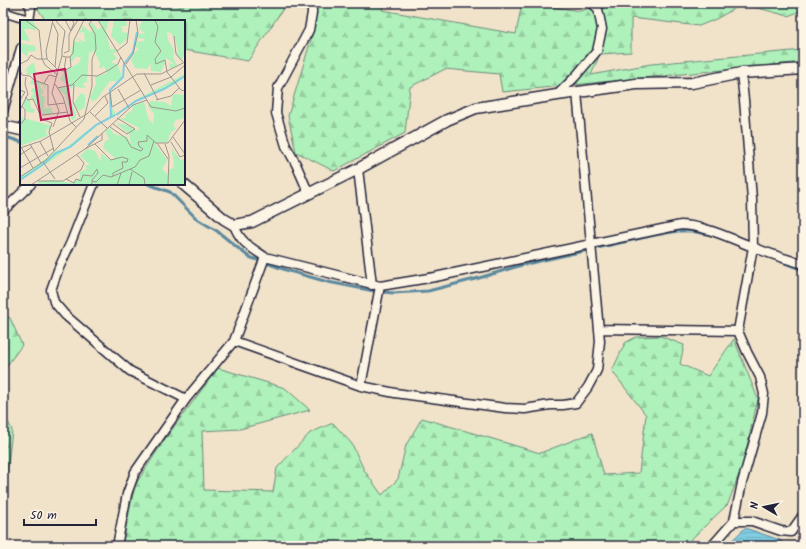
<svg xmlns="http://www.w3.org/2000/svg" width="806" height="549" font-family="Kalam,sans-serif">
  <defs>
    <pattern id="forest-firs" width="22" height="20" patternUnits="userSpaceOnUse"><rect width="22" height="20" fill="#aff1ba"/><path d="M5 1l3.5 6h-7zM16 11l3.5 6h-7z" fill="#96cea1"/></pattern>
    <pattern id="water-rules" width="6" height="5" patternUnits="userSpaceOnUse"><rect width="6" height="5" fill="#81cde1"/><path d="M0 2.5h6" fill="none" stroke="#6fb0c2"/></pattern>
  </defs>
  <rect width="100%" height="100%" fill="#f1e3ca"/>
  <filter id="ink" filterUnits="userSpaceOnUse"><feTurbulence type="fractalNoise" baseFrequency=".025" numOctaves="2"/><feDisplacementMap in="SourceGraphic" scale="8" xChannelSelector="R" yChannelSelector="G"/><feConvolveMatrix kernelMatrix="1 2 1 2 8 2 1 2 1" color-interpolation-filters="sRGB"/></filter>
  <g filter="url(#ink)">
    <path fill="url(#forest-firs)" stroke="#688a7a" d="M 35,3 L 287,3 L 248,61 L 184,50 L 184,21 L 46,21 L 38,9 Z
      M 316,3 L 384,3 L 382,10 L 516,34 L 522,3 L 538,3 L 540,5 L 580,11 L 607,3 L 803,3 L 803,10 L 788,16 L 758,8 L 739,6 L 716,19 L 699,26 L 631,18 L 631,52 L 600,54 L 591,75 L 651,64 L 803,50 L 803,62 L 502,92 L 499,74 L 445,69 L 410,87 L 405,133 L 334,171 L 296,152 L 288,116 L 313,33 Z
      M 3,314 L 10,318 L 22,345 L 3,371 Z
      M 660,336 L 684,345 L 680,364 L 708,376 L 734,339 L 758,399 L 743,463 L 728,504 L 684,546 L 269,546 L 271,541 L 210,546 L 122,546 L 135,485 L 165,439 L 218,368 L 285,388 L 310,410 L 240,429 L 202,431 L 204,490 L 273,492 L 277,468 L 310,433 L 333,423 L 352,444 L 364,470 L 382,495 L 398,479 L 406,445 L 422,418 L 540,453 L 592,433 L 604,475 L 639,473 L 646,415 L 612,371 L 625,343 L 636,337 Z
      M 3,412 L 12,430 L 6,482 L 3,483 Z"/>
    <path fill="url(#water-rules)" stroke="#5b899f" d="M 745,528 L 780,540 L 786,546 L 726,546 Z"/>
    <g fill="none" stroke-linecap="round" stroke-linejoin="round">
      <path stroke="#5b899f" stroke-width="3" d="M 3,136 L 21,142
        M 148,184 L 170,192 L 197,219 L 217,231 L 249,257 L 289,271 L 328,282 L 374,291 L 393,293 L 428,291 L 479,278 L 522,265 L 655,235 L 678,231 L 691,231 L 711,235
        M 777,260 L 803,270"/>
      <defs>
        <path id="minor" d="M 28,3 L 31,8 L 29,20
          M 3,12 L 29,20 L 29,21
          M 557,95 L 575,77 L 597,51 L 602,29 L 598,9 L 592,3
          M 3,111 L 21,48
          M 358,169 L 372,285
          M 94,184 L 71,242 L 58,270 L 51,290 L 54,302 L 65,315 L 130,371 L 186,399
          M 309,194 L 296,164 L 286,146 L 276,113 L 278,88 L 309,30 L 312,13 L 312,3
          M 3,211 L 31,184
          M 234,225 C 240,242 250,247 265,257 L 380,286 L 435,277 L 681,225 C 707,226 729,238 753,247 C 769,254 786,259 803,264
          M 599,329 L 738,331
          M 234,341 L 265,257
          M 361,386 L 380,286
          M 734,521 L 752,521 L 781,531 L 791,532 L 803,515
          M 117,546 L 127,494 L 135,472 L 186,399 L 234,341 L 361,386 L 395,393 L 505,408 L 525,409 L 550,405 L 563,405 L 576,403 L 588,387 L 597,370 L 600,341 L 577,92
          M 712,546 L 734,521 L 742,483 L 762,413 L 764,394 L 760,377 L 747,352 L 738,331 L 753,247 L 752,199 L 744,100 L 741,73"/>
        <path id="tertiary" d="M 3,126 L 21,130
          M 183,184 L 224,219 L 234,225 L 252,222 L 358,169 L 447,120 L 476,108 L 557,95 L 636,84 L 692,83 L 741,73 L 803,69"/>
      </defs>
      <use href="#minor" stroke="#22223b" stroke-width="11"/>
      <use href="#tertiary" stroke="#22223b" stroke-width="13"/>
      <use href="#minor" stroke="#fcf5e5" stroke-width="8"/>
      <use href="#tertiary" stroke="#fcf5e5" stroke-width="10"/>
    </g>
  </g>
  <g transform="translate(20 20)">
    <rect width="165" height="165" fill="#f1e3ca"/>
    <path d="M 12,43 L 14,43 L 16,53 L 7,55 L 6,49 ZM 165,54 L 165,57 L 154,65 L 123,78 L 78,105 L 53,126 L 0,161 L 0,157 L 36,131 L 46,128 L 65,112 L 89,97 L 92,88 L 96,94 L 117,79 ZM 0,97 L 32,106 L 30,110 L 26,109 L 27,116 L 0,126 Z" fill="#aff1ba"/>
    <path d="M 0,0 L 12,0 L 17,8 L 15,11 L 12,9 L 4,9 L 10,21 L 0,20 ZM 79,0 L 89,0 L 86,11 L 90,29 L 95,29 L 97,31 L 93,34 L 97,38 L 91,42 L 98,45 L 102,57 L 97,61 L 90,61 L 76,80 L 72,81 L 70,77 L 76,64 L 75,57 L 87,53 L 84,46 L 79,49 L 80,43 L 73,29 L 72,33 L 69,32 L 67,62 L 62,64 L 67,67 L 61,68 L 54,66 L 48,71 L 48,78 L 50,79 L 56,94 L 56,98 L 52,100 L 45,75 L 39,70 L 39,67 L 49,67 L 40,59 L 45,51 L 59,43 L 61,37 L 55,37 L 52,42 L 50,39 L 54,21 L 62,23 L 56,18 L 65,22 L 64,12 L 59,13 L 63,6 L 70,12 L 73,11 L 70,4 L 72,2 L 78,10 L 83,6 ZM 94,0 L 109,0 L 106,1 L 107,6 L 100,6 L 103,8 L 102,12 L 108,13 L 106,20 L 100,25 L 91,16 ZM 122,0 L 165,0 L 165,34 L 161,40 L 156,34 L 158,31 L 155,19 L 151,13 L 147,12 L 148,20 L 154,30 L 153,37 L 157,45 L 152,48 L 150,48 L 149,43 L 155,45 L 147,38 L 141,52 L 131,51 L 131,44 L 127,49 L 115,48 L 111,40 L 115,32 L 119,30 L 115,26 L 116,22 L 124,21 L 125,19 L 117,18 L 119,14 L 125,13 L 119,9 ZM 0,23 L 15,26 L 16,31 L 8,32 L 8,38 L 0,30 ZM 12,59 L 26,65 L 25,70 L 23,65 L 19,65 L 24,72 L 21,75 L 25,77 L 24,89 L 31,87 L 33,94 L 29,95 L 20,93 L 14,79 L 10,78 L 14,73 L 11,72 L 12,68 L 17,69 L 16,65 L 10,64 ZM 61,73 L 65,75 L 65,87 L 59,91 L 53,84 ZM 153,74 L 165,75 L 165,98 L 156,100 L 153,105 L 156,109 L 151,112 L 147,123 L 137,122 L 136,125 L 147,140 L 142,149 L 148,155 L 149,149 L 153,149 L 154,142 L 151,128 L 161,140 L 165,139 L 165,165 L 17,165 L 19,162 L 32,160 L 52,163 L 60,158 L 60,152 L 67,149 L 65,145 L 70,145 L 60,136 L 67,129 L 75,131 L 81,142 L 81,133 L 90,140 L 95,138 L 83,128 L 85,121 L 89,120 L 85,110 L 89,108 L 94,114 L 107,117 L 111,124 L 109,114 L 96,103 L 107,105 L 117,111 L 119,108 L 99,98 L 106,98 L 105,95 L 113,90 L 112,86 L 124,82 L 128,98 L 133,104 L 134,94 L 128,86 L 131,81 L 145,82 L 151,86 ZM 5,78 L 10,81 L 11,88 L 15,90 L 14,93 L 7,92 L 3,85 Z" fill="#aff1ba"/>
    <path fill="none" stroke="#81cde1" stroke-width="2" d="M 96,95 L 116,81 L 144,69 L 165,56M 91,97 L 90,70 L 103,57 L 104,44 L 113,32 L 117,12M 68,125 L 78,116M 0,160 L 25,143 L 36,133 L 50,127 L 76,105 L 95,95"/>
    <path fill="none" stroke="#9e9691" stroke-width="1" d="M 5,0 L 19,10 L 22,39 L 25,45 L 38,55M 35,0 L 45,11 L 42,30 L 42,36 L 46,37M 45,0 L 51,11 L 58,0M 78,0 L 131,87 L 156,91 L 165,88M 135,0 L 138,7 L 135,22 L 141,31 L 135,39 L 136,44 L 145,40 L 147,52 L 161,70 L 165,71M 33,3 L 38,14 L 35,47M 154,16 L 156,34 L 163,42M 97,31 L 107,23 L 110,0M 44,33 L 49,31 L 49,15 L 54,3 L 52,0M 42,36 L 38,50 L 44,51 L 46,37M 46,37 L 50,37 L 53,33 L 54,20 L 64,0M 0,44 L 8,40 L 11,35 L 17,39 L 27,39M 106,44 L 113,34 L 118,13 L 116,0M 0,50 L 2,55 L 10,56 L 14,60 L 28,65 L 28,85 L 45,83M 44,51 L 51,47 L 50,37M 124,53 L 138,80M 24,63 L 29,55 L 37,57M 35,64 L 43,77 L 50,101 L 56,107M 54,64 L 53,82 L 60,97M 131,65 L 151,57 L 165,45M 37,68 L 52,65 L 62,55 L 77,56 L 89,50 L 98,44 L 101,37M 98,69 L 109,88M 0,70 L 5,72 L 0,80M 90,73 L 92,87 L 121,70M 5,77 L 8,80 L 13,79 L 22,99 L 32,103 L 29,112 L 34,131M 136,80 L 151,76 L 159,68M 0,90 L 8,74 L 5,64 L 6,57M 70,92 L 87,108M 22,95 L 48,92M 75,96 L 88,83 L 85,76M 93,104 L 107,114 L 115,109 L 97,98M 0,105 L 5,99 L 5,90 L 2,86M 33,107 L 39,91 L 32,73 L 38,50 L 27,39 L 26,31 L 33,0M 90,107 L 106,118 L 111,127 L 121,131 L 123,129 L 119,126 L 118,122 L 127,121 L 127,115 L 136,123 L 148,123 L 165,100M 153,117 L 165,134M 20,122 L 28,136M 151,122 L 160,137 L 165,135M 137,123 L 148,139M 10,124 L 21,143M 75,124 L 91,140 L 102,137 L 108,139 L 107,142 L 102,142 L 103,148 L 93,153 L 93,156M 145,124 L 149,136 L 148,165M 1,127 L 13,148M 0,128 L 21,121 L 67,94 L 83,77 L 117,54 L 141,54 L 165,42M 65,129 L 82,120 L 82,113M 0,135 L 12,127M 23,142 L 35,159M 0,148 L 34,128M 110,149 L 124,158 L 125,165M 0,157 L 26,140 L 64,99 L 72,66 L 72,39 L 76,29 L 75,14 L 69,4 L 72,0M 46,159 L 54,163 L 56,159 L 61,161 L 63,155 L 72,156 L 77,149 L 78,153 L 72,160 L 72,165M 18,161 L 43,161 L 61,150 L 64,143 L 57,135M 72,161 L 76,162 L 83,155 L 91,157 L 115,147 L 120,140 L 129,136 L 134,121M 109,164 L 112,152M 11,165 L 65,129 L 113,85 L 127,80M 97,165 L 101,153"/>
    <path fill="#c2185b" fill-opacity="0.15" stroke="#c2185b" stroke-width="2" d="M 45,49 L 52,95 L 21,100 L 14,54 Z"/>
    <rect width="165" height="165" fill="none" stroke="#22223b" stroke-width="2"/>
  </g>
  <rect width="806" height="549" fill="none" stroke="#fcf5e5" stroke-width="16"/>
  <rect x="8" y="8" width="790" height="533" fill="none" stroke="#22223b" stroke-width="1.5" filter="url(#ink)"/>
  <g transform="translate(764 507) rotate(279)" stroke="#fcf5e5" stroke-width="3" paint-order="stroke">
  <path d="M0-3L7 15L0 10L-7 15Z" fill="#22223b"/>
  <text y="-6" font-size="11" font-weight="bold" text-anchor="middle" fill="#22223b">N</text>
  </g>
  <path d="M24 519v6h72v-6" fill="none" stroke="#22223b" stroke-width="2"/>
  <text x="30" y="519" font-size="12" fill="#22223b" stroke="#fcf5e5" stroke-width="3" paint-order="stroke">50 m</text>
</svg>
